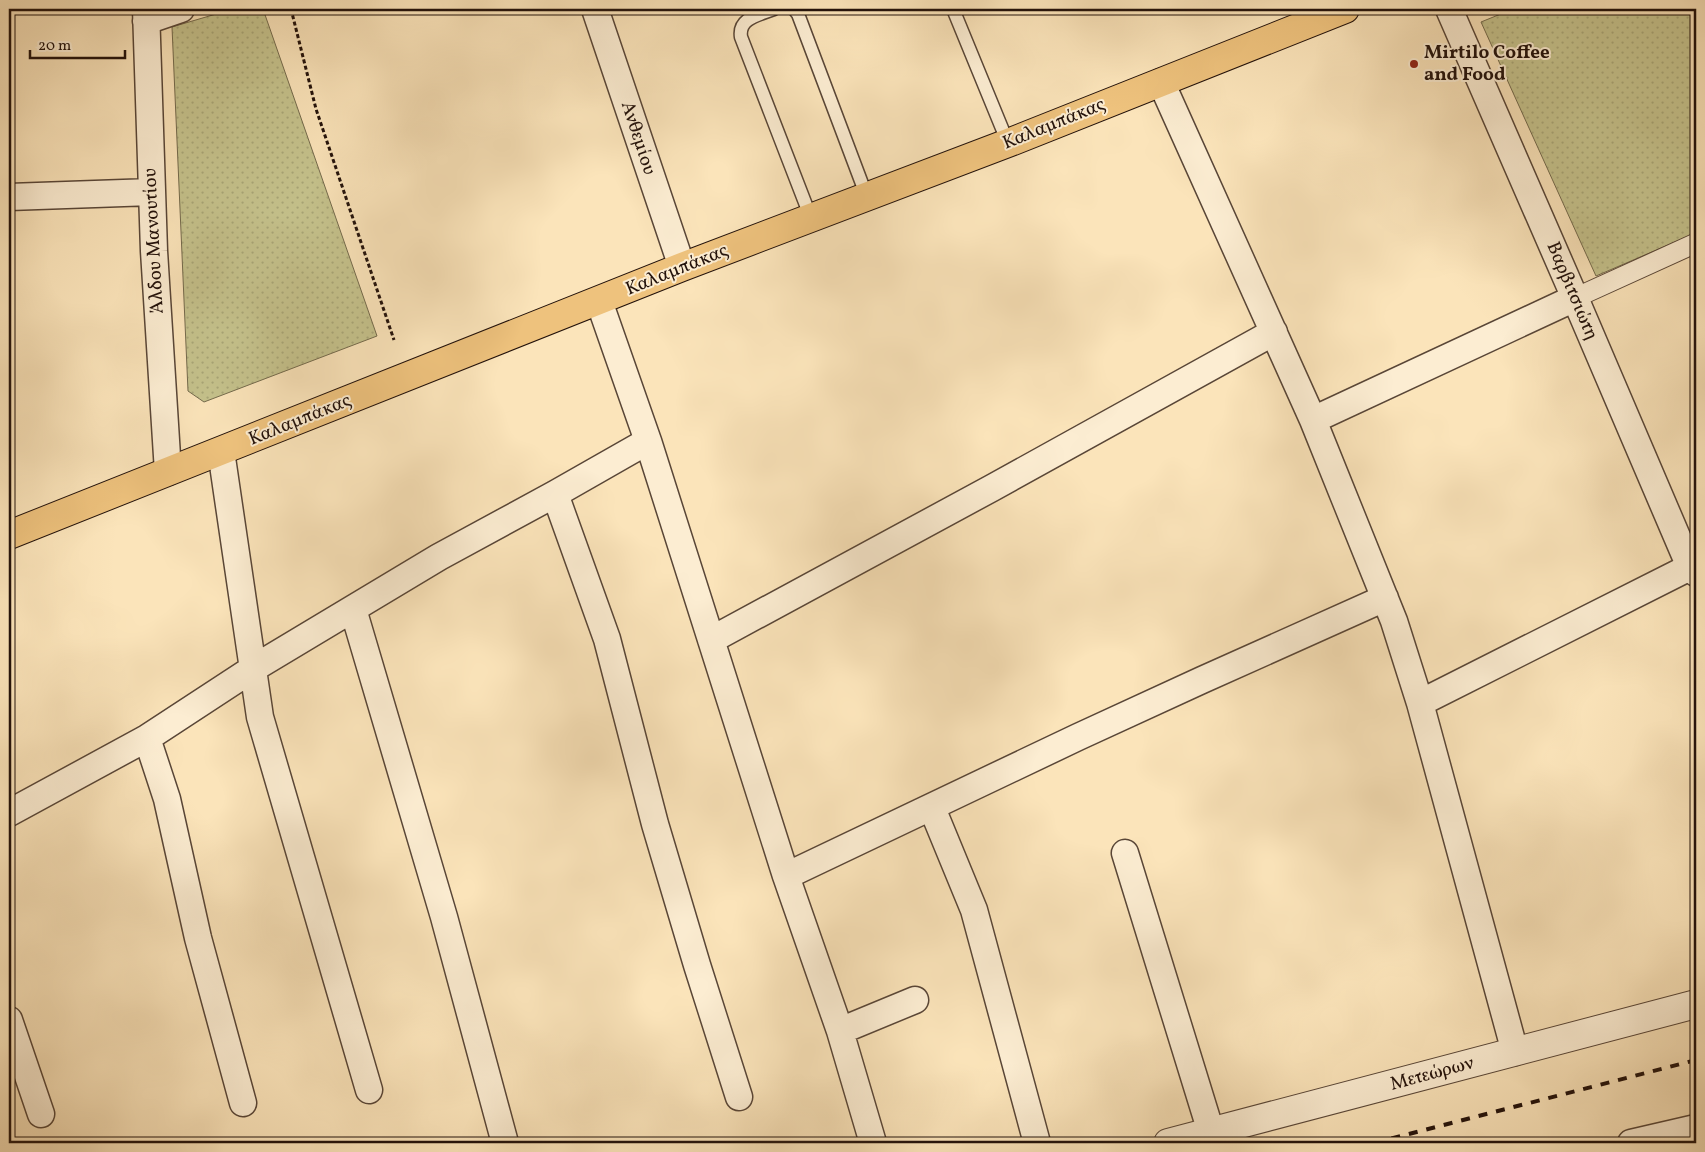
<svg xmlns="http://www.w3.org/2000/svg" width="1705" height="1152" font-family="Vollkorn,serif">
  <defs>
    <pattern id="green-dots" width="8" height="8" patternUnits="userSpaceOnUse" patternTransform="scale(1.25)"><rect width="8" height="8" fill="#c5c28c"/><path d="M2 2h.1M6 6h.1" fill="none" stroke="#a9a677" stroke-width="1.8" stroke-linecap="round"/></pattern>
  </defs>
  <rect width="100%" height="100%" fill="#fbe4ba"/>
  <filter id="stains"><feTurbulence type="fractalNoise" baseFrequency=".004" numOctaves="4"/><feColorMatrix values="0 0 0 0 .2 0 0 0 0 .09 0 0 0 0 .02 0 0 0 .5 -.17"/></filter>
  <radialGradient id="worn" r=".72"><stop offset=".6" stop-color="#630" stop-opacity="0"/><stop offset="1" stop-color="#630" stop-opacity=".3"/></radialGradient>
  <path fill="url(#green-dots)" stroke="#746a4c" d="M 233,9 L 263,9 L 377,336 L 204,402 L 188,391 L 172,27 Z
    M 1513,9 L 1696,9 L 1696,233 L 1596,276 L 1481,22 Z"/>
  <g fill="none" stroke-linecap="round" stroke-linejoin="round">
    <defs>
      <path id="service" d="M 774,9 C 759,15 738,18 741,37 L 811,218
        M 794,9 L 798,14 L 867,197
        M 953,9 L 1008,143"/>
      <path id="pedestrian" d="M 1575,298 L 1696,243"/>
      <path id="minor" d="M 146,9 L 154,251 L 168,472
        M 595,9 L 682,267
        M 1449,9 L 1575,298 L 1690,567 L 1696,573
        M 146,21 L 181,9
        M 1161,82 L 1313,420 L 1394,621 L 1420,703 L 1515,1052
        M 9,197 L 152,192
        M 599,301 L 648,441 L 786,876 L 840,1031 L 873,1143
        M 1313,420 L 1575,298
        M 221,451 L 260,717 L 369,1090
        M 555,494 L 607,639 L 655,824 L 697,965 L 739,1097
        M 353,609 L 444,917 L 505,1143
        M 711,640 L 992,488 L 1274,332
        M 1420,703 L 1690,567
        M 147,738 L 167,799 L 198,938 L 243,1103
        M 932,808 L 974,910 L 1037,1143
        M 9,813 L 147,738 L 254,668 L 439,557 L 555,494 L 648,441
        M 1125,853 L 1211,1132
        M 786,876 L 1078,737 L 1202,680 L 1385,598
        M 9,1020 L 41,1114
        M 840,1031 L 915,1000
        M 1631,1143 L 1696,1128"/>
      <path id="tertiary" d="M 1168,1143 L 1696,1004"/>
      <path id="primary" d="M 9,535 L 682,267 L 1008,143 L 1345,9"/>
    </defs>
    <use href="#service" stroke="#594637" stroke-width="15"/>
    <use href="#pedestrian" stroke="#594637" stroke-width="21"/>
    <use href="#minor" stroke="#594637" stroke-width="29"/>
    <use href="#tertiary" stroke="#594637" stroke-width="30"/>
    <use href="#primary" stroke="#23120b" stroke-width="30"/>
    <path stroke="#23120b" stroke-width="3" stroke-dasharray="4 2.5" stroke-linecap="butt" d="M 291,9 L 316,109 L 394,340"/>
    <use href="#service" stroke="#fcedd2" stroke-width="12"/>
    <use href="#pedestrian" stroke="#fcedd2" stroke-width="19"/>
    <use href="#minor" stroke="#fcedd2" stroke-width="26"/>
    <use href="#tertiary" stroke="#fcedd2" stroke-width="28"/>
    <use href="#primary" stroke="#eec27d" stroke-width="28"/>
    <path stroke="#23120b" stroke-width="4" stroke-dasharray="9 9" stroke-linecap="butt" d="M 1374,1143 L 1696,1060"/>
  </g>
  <circle fill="#8f2418" stroke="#fcedd2" stroke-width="2" cx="1414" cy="64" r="5"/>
  <g text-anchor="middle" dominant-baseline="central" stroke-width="4" stroke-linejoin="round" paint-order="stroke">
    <g font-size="19" font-weight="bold" fill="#23120b" stroke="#fcedd2" text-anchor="start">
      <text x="1424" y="53">Mirtilo Coffee<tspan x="1424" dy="22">and Food</tspan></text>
    </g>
    <g font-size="19" fill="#23120b" stroke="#fcedd2">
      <text transform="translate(1054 124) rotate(-22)">Καλαμπάκας</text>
      <text transform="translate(638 138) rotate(72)">Ανθεμίου</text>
      <text transform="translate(154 241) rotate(-93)">Άλδου Μανουτίου</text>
      <text transform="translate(677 270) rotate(-22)">Καλαμπάκας</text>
      <text transform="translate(1572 291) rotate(67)">Βαρβιτσιώτη</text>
      <text transform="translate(300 420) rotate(-22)">Καλαμπάκας</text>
      <text transform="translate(1432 1074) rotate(-15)">Μετεώρων</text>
    </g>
  </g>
  <rect width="1705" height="1152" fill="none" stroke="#fbe4ba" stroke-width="30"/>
  <rect x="10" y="10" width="1685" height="1132" fill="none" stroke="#23120b" stroke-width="2.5"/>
  <rect x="15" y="15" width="1675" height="1122" fill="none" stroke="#23120b"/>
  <path d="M30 50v8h95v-8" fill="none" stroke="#23120b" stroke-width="2.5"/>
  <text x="38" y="50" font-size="15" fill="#23120b" stroke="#fcedd2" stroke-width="4" paint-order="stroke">20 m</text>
  <rect width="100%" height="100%" filter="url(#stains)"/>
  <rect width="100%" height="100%" fill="url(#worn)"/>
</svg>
